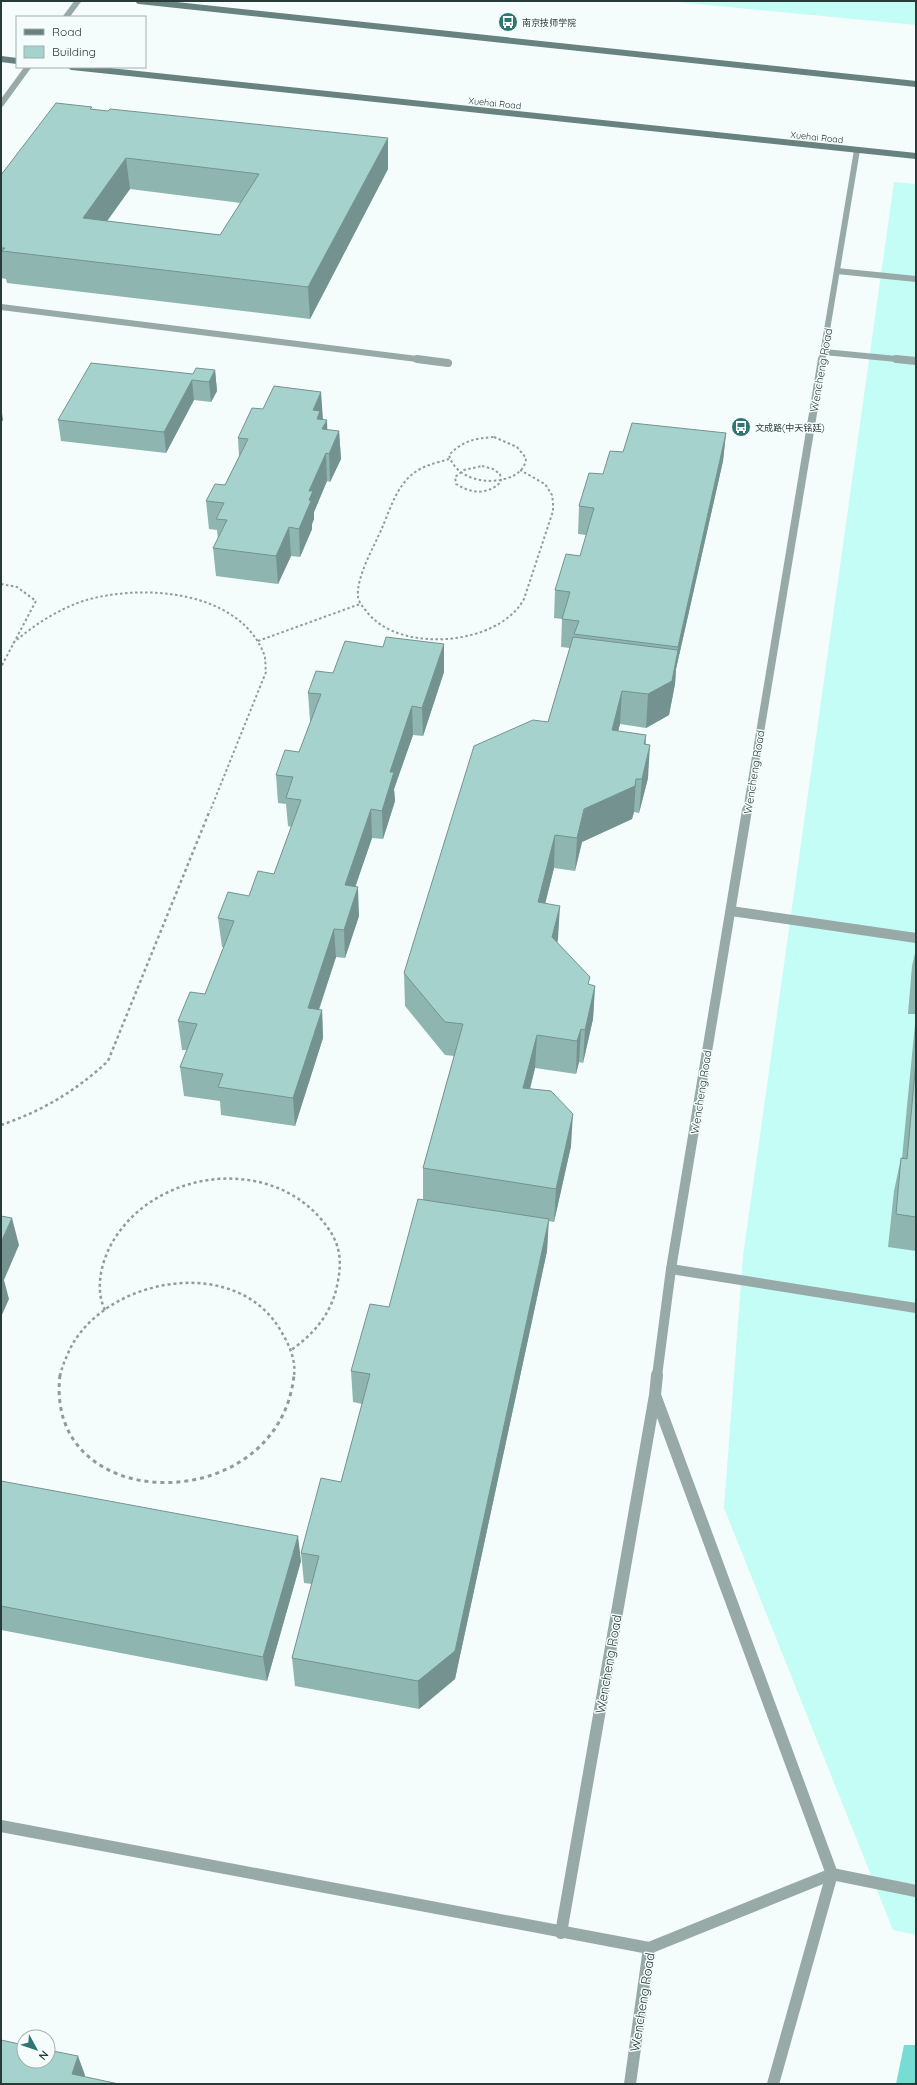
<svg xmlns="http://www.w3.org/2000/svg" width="917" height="2085" font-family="Quicksand,'Noto Sans SC',sans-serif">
  <rect width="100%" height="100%" fill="#f5fdfc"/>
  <path fill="#c4fcf6" d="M 666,1 L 916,1 L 916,25 Z
    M 894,182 L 916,184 L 916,1935 L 893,1930 L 724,1508 L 743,1256 Z"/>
  <path fill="#77dcd3" d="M 904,2045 L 916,2045 L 916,2084 L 896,2084 Z"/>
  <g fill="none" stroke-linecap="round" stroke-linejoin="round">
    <path stroke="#8f9c9b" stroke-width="2" stroke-dasharray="2.5 2.5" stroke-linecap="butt" d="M 494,437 L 517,447 L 526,458 C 525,487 459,491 449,455 C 462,441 476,438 494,437 Z
      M 449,459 C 440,462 429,464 420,469 C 398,481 391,507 382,528 C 374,547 356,577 358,597 C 359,603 363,607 367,612 C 399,654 499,646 524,599 L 553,511 L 553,502 L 552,495 L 545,484 L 520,470
      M 482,466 L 493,469 L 500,474 L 501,482 C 487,495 472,494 456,484 L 455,477 L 464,470 Z
      M 1,584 L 17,587 L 36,601 L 1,667
      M 258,641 L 360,604
      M 13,643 C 34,625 57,610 83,601 C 141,583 239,590 264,654 C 266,659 265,666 266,672 L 210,811"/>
    <path stroke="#8f9c9b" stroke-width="2.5" stroke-dasharray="3 3" stroke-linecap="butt" d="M 1,1125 C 42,1111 76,1091 108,1061 L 210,810
      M 105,1310 C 94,1288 102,1258 115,1238 C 158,1170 267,1156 321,1219 C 340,1241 343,1258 337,1286 C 331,1314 314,1334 291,1350
      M 60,1376 C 62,1366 67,1355 72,1345 C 112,1275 240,1255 282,1333 C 290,1346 296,1361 294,1376"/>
    <path stroke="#8f9c9b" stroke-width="3" stroke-dasharray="4 4" stroke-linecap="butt" d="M 60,1375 C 43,1518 279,1519 294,1375"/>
    <path stroke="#97aaa7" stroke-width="6" d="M 837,271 L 916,279
      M 1,307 L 425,360
      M 824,352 L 907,360"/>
    <path stroke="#97aaa7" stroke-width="8" d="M 417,359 L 448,363
      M 896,359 L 916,361"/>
    <path stroke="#97aaa7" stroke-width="10" d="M 731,911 L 916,938
      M 671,1269 L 916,1308"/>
    <path stroke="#97aaa7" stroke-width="12" d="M 832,1874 L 916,1891"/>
    <path stroke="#97aaa7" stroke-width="6" d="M 66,17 L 78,1
      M 1,104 L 28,67"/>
    <path stroke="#97aaa7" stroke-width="12" d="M 1,1826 L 649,1948"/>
    <path stroke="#97aaa7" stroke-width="6" d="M 822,360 L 857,150"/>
    <path stroke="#97aaa7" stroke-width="8" d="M 747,811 L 822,359"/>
    <path stroke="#97aaa7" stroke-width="10" d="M 657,1376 L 671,1269 L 747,810"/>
    <path stroke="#97aaa7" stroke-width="12" d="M 561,1933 L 655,1395
      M 630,2084 L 649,1948 L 832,1874 L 655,1395 L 657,1375
      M 773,2084 L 832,1874"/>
    <path stroke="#67827f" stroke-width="6" d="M 139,1 L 916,84
      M 1,59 L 17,61
      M 72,67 L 916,156"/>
  </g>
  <path fill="#8fb5b0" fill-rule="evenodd" d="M 92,110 L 388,169 L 310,319 L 7,283 L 6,279 L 1,278 L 1,175 ZM 130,189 L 241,203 L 220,235 L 107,221 Z
    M 215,370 L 217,391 L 211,402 L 194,400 L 166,453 L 61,441 L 58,420 L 193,374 Z
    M 323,420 L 327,430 L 339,431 L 341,459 L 330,482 L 327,481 L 314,512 L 314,519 L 312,524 L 312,529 L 300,557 L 291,556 L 278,584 L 216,576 L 213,548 L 218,539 L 217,530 L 209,529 L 206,501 L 225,485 L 239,457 L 238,438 Z
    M 726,433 L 723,461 L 676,669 L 675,684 L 669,715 L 646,728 L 620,724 L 618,731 L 646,735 L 646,744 L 648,778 L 639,813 L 634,812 L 632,819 L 582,842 L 575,871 L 554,868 L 545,904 L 558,939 L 557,943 L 589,985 L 595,986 L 593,1019 L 583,1063 L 579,1062 L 576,1074 L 535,1068 L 530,1089 L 571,1146 L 554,1222 L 548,1221 L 547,1251 L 455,1679 L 419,1709 L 295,1686 L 292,1658 L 312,1584 L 304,1583 L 301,1553 L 341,1482 L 362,1404 L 353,1402 L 351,1371 L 389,1307 L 423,1200 L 423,1168 L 454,1056 L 445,1055 L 405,1006 L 404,973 L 548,722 L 570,648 L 561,647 L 562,619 L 554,618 L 555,590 L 580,556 L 586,535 L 578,534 L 579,506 L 603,474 L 623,452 Z
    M 444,672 L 423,736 L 413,735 L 394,789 L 395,801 L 383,839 L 372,838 L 355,887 L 359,916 L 345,958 L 336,957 L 319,1010 L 322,1010 L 323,1038 L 295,1126 L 221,1115 L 220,1101 L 184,1096 L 180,1067 L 187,1050 L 182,1050 L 178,1021 L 205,994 L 224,947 L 222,947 L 218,918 L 249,896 L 274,874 L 291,827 L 288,826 L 286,804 L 278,803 L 276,775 L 299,752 L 311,721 L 310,721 L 308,693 L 333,673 Z
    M 916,949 L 916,1251 L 888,1247 L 894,1191 L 901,1158 L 902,1158 L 916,1014 L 908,1014 L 912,966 Z
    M 1,1481 L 301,1561 L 267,1681 L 1,1630 Z"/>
  <path fill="#749390" d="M 388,138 L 388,169 L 310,319 L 308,287 Z
    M 126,158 L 130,189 L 87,249 L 83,218 Z
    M 215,370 L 217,391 L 211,402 L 209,382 Z
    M 192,380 L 194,400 L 166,453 L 164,432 Z
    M 321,392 L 323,419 L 322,438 L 313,410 Z
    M 1,406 L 3,420 L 1,423 Z
    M 327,420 L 328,448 L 322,429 Z
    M 339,431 L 341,459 L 330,482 L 329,454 Z
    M 726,433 L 723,461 L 676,669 L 675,684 L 669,715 L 646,728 L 648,694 L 677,657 L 678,647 Z
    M 326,453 L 327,481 L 314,512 L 314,519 L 312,524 L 312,529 L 300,557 L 299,529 L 309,491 Z
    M 289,527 L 291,556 L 278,584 L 276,556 Z
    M 444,644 L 444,672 L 423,736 L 422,708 Z
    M 622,691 L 620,724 L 610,763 L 612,730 Z
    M 412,706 L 413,735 L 394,789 L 395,801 L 383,839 L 382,811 L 390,772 Z
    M 650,745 L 648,778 L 639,813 L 642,779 Z
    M 636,779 L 634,812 L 632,819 L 582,842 L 575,871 L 577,838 L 584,809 Z
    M 371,809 L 372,838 L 346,914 L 345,885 Z
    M 555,835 L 554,868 L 537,936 L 538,902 Z
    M 358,887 L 359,916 L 345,958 L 344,930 Z
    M 560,906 L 558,939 L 550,970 L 552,937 Z
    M 334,929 L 336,957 L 310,1036 L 308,1008 Z
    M 595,986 L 593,1019 L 583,1063 L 585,1030 Z
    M 322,1010 L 323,1038 L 295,1126 L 293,1098 Z
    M 581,1029 L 579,1062 L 576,1074 L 577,1041 Z
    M 537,1035 L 535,1068 L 522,1120 L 523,1088 Z
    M 573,1114 L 571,1146 L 554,1222 L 556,1189 Z
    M 12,1218 L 19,1245 L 4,1280 L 9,1299 L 1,1317 L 1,1242 Z
    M 549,1219 L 547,1251 L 455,1679 L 419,1709 L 418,1681 Z
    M 298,1536 L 301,1561 L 267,1681 L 263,1657 Z
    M 78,2056 L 85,2075 L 83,2084 L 72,2074 Z"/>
  <path fill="#a6d2cd" stroke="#749390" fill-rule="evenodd" d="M 56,103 L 92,107 L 90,109 L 108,111 L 110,109 L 388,138 L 308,287 L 2,251 L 5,248 L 1,248 L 1,175 ZM 126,158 L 259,174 L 220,235 L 83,218 Z
    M 91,363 L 193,374 L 196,368 L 215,370 L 209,382 L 192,380 L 164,432 L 58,420 Z
    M 274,386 L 321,392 L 313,410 L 320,411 L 317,419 L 327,420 L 322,429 L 339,431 L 329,454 L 326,453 L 309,491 L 313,491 L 309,500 L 311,501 L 299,529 L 289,527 L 276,556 L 213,548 L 227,520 L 216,519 L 224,503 L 206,501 L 215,484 L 225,485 L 248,439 L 238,438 L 252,408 L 263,409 Z
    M 632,423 L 726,433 L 678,647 L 574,634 L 579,621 L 562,619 L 570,592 L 555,590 L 566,554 L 580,556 L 594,508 L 579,506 L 589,473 L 603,474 L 610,451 L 623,452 Z
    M 386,637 L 444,644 L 422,708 L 412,706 L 390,772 L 394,772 L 382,811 L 371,809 L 345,885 L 358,887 L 344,930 L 334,929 L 308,1008 L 322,1010 L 293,1098 L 218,1087 L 223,1074 L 180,1067 L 197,1024 L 178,1021 L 190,992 L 205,994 L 234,921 L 218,918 L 228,892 L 249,896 L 258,871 L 274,874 L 301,800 L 286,798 L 293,777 L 276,775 L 285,750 L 299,752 L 321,694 L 308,693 L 316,671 L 333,673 L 345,641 L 383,647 Z
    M 573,637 L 678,650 L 672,681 L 648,694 L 622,691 L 612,730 L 646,735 L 644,744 L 650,745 L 642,779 L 636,779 L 635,786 L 584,809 L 577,838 L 555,835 L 538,902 L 560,906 L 552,937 L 590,977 L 588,984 L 595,986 L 585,1030 L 581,1029 L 577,1041 L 537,1035 L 523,1088 L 551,1091 L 573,1114 L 556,1189 L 423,1168 L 463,1024 L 445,1022 L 404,973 L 474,746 L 533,720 L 548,722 Z
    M 916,1061 L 916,1217 L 896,1214 L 901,1158 L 907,1159 Z
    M 418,1199 L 549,1219 L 455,1651 L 418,1681 L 292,1658 L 319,1556 L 301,1553 L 321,1478 L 341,1482 L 370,1374 L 351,1371 L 370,1304 L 389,1307 Z
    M 1,1216 L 12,1218 L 1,1242 Z
    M 1,1481 L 298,1536 L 263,1657 L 1,1606 Z
    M 1,2040 L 24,2045 L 24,2061 L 48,2061 L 48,2050 L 78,2056 L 72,2074 L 119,2084 L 1,2084 Z"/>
  <defs>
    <symbol id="bus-disc" viewBox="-11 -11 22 22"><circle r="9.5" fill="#2e7771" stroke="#f5fdfc"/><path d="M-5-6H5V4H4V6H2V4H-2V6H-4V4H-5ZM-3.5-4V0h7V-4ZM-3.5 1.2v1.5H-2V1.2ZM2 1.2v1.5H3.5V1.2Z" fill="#fff"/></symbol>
  </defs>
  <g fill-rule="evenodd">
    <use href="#bus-disc" x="497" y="11" width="22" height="22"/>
    <use href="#bus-disc" x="730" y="416" width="22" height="22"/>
  </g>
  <g text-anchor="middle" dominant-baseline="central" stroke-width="3" stroke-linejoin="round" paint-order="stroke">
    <g font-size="9" fill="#293b39" stroke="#f5fdfc" text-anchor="start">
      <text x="522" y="22">南京技师学院</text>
      <text x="755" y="427">文成路(中天铭廷)</text>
    </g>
    <g font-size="9" fill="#293b39" stroke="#f5fdfc">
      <text transform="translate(495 103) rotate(6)">Xuehai Road</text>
      <text transform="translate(817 137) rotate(6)">Xuehai Road</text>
    </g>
    <g font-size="11" fill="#293b39" stroke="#f5fdfc">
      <text transform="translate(821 370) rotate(-80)">Wencheng Road</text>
      <text transform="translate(754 772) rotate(-81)">Wencheng Road</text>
      <text transform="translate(701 1092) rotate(-81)">Wencheng Road</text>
    </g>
    <g font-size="13" fill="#293b39" stroke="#f5fdfc">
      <text transform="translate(608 1664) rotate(-80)">Wencheng Road</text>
      <text transform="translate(642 2002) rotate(-81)">Wencheng Road</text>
    </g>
  </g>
  <rect width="917" height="2085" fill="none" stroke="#293b39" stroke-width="4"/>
  <rect x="16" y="16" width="130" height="52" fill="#f5fdfc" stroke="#a3afae"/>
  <rect x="24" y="29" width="20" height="6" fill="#67827f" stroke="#a3afae"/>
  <text x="52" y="36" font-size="12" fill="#293b39">Road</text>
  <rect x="24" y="46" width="20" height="12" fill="#a6d2cd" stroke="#a3afae"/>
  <text x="52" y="56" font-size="12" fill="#293b39">Building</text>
  <g transform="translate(36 2049) rotate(130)"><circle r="19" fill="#f5fdfc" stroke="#a3afae"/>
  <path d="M0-3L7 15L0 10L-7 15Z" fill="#2e7771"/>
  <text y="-6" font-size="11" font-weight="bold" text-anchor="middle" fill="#293b39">N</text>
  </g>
</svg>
